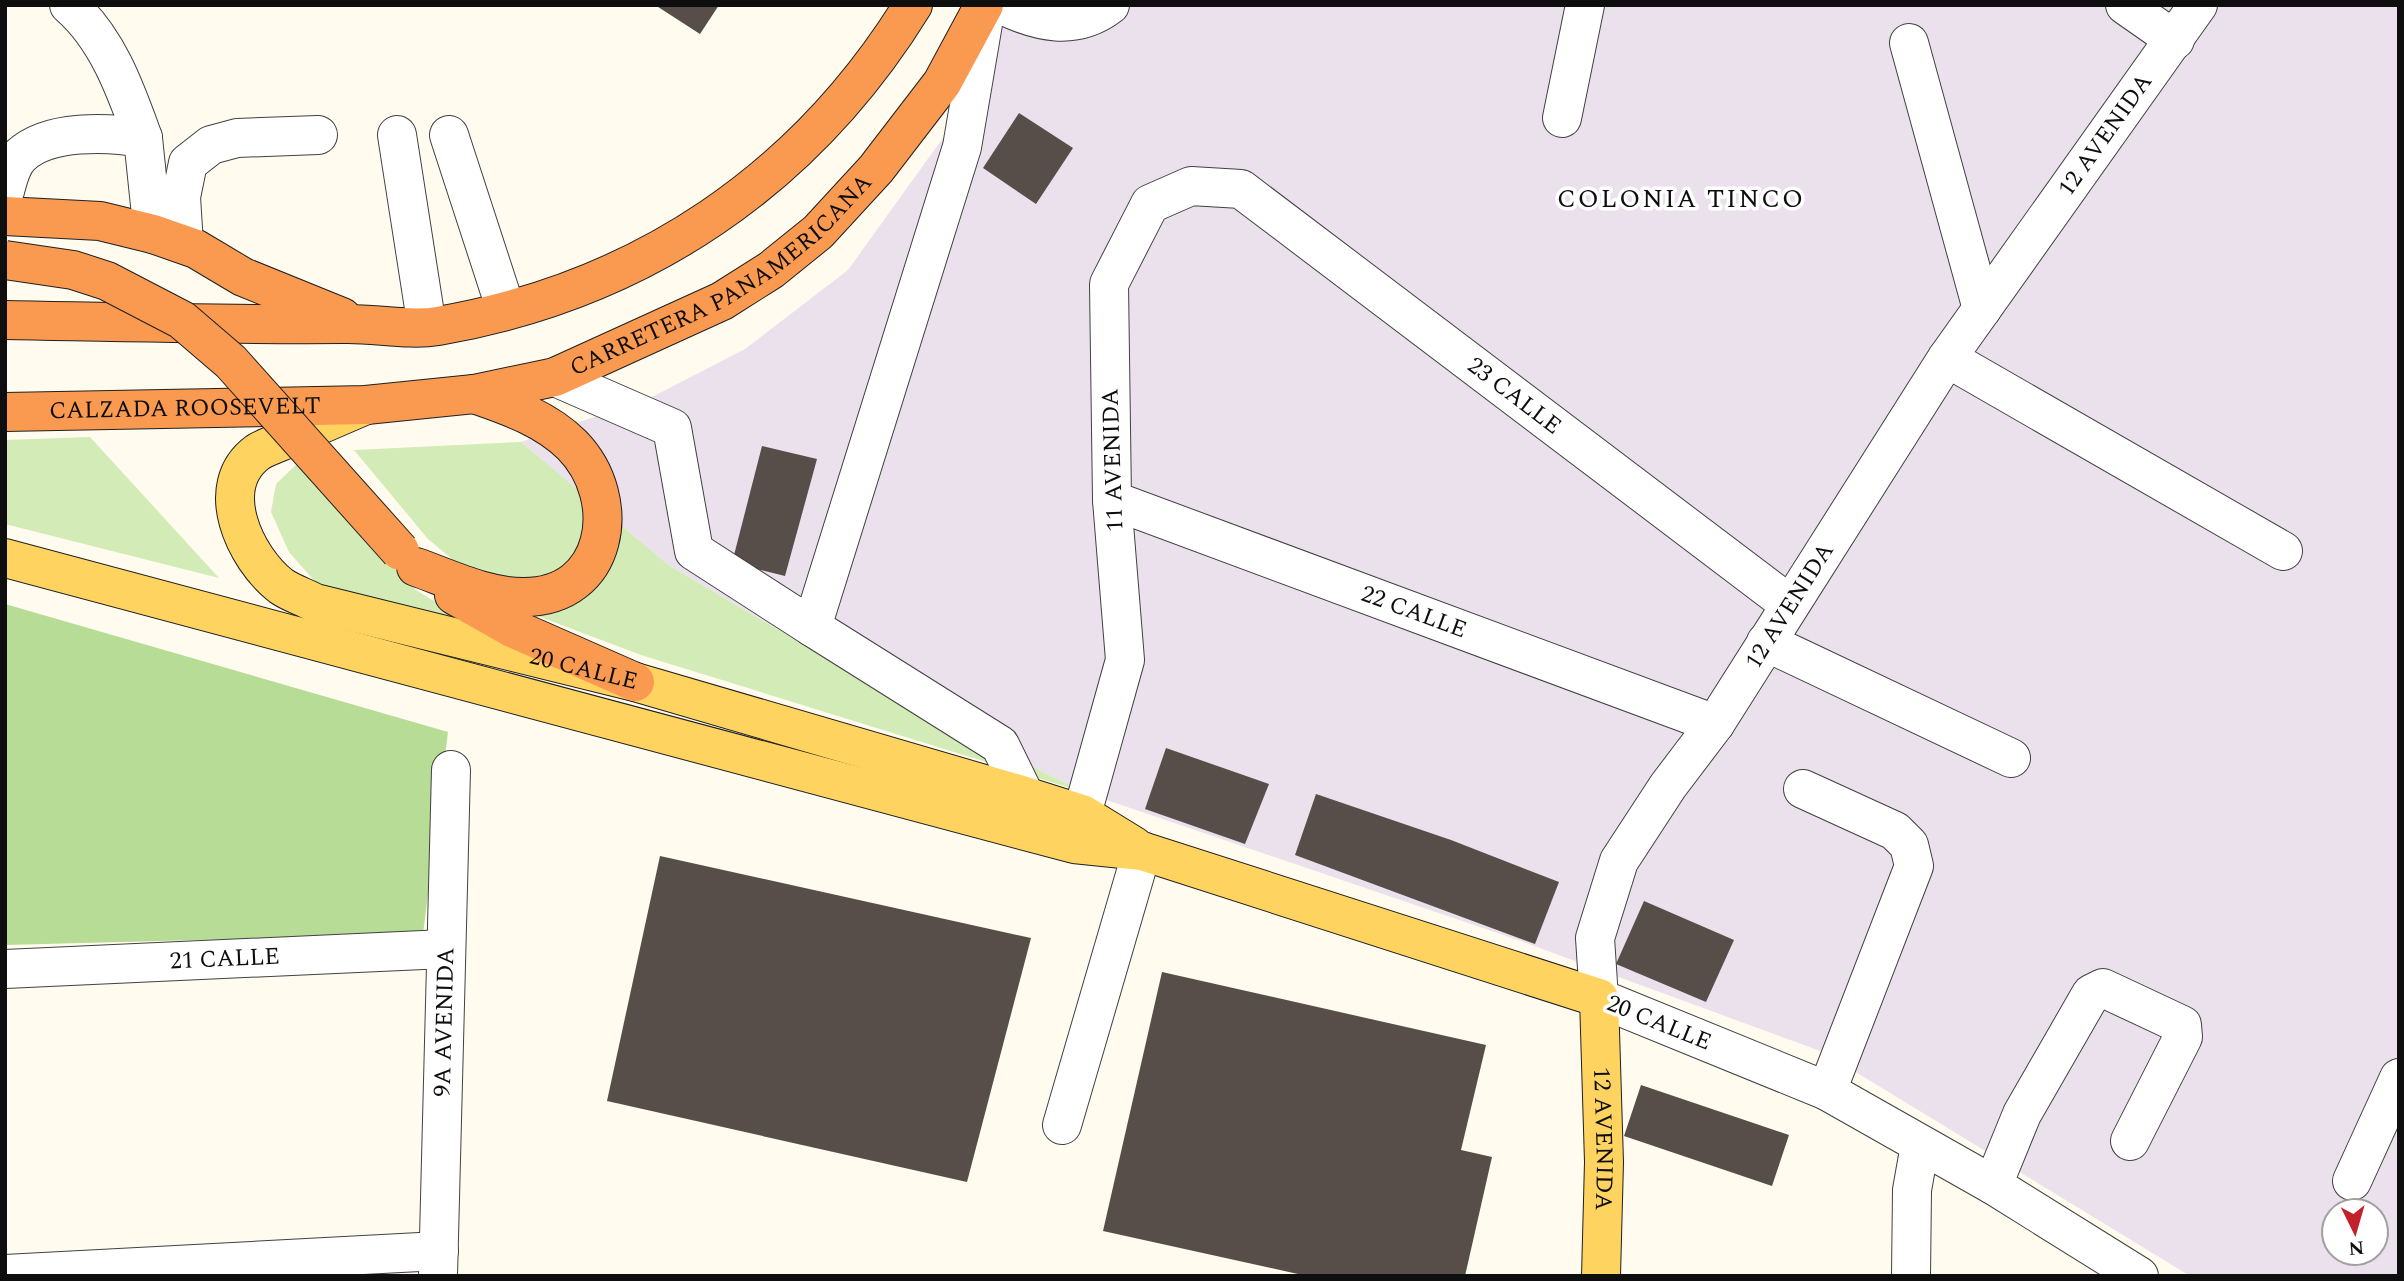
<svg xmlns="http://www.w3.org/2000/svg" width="2404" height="1281" font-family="Spectral,serif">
  <rect width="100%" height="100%" fill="#fffbee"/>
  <path fill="#ebe1ed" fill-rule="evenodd" d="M 1006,5 L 2399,5 L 2399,1276 L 2190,1276 L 1823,1052 L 1518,940 L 1083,792 L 860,678 L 670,566 L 521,442 L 650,398 L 745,349 L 848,270 L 968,103 ZM 2334,1211 L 2376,1211 L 2376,1253 L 2334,1253 Z"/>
  <path fill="#d3ebb6" d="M 90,437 L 219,578 L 5,524 L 5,440 Z
    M 521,442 L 670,566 L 860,678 L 1083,792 L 641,655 L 506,604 L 428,539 L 354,450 Z
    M 299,462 L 364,539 L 416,590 L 504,644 L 324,592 L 289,552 L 271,512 L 276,484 Z"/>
  <path fill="#b7dc95" d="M 5,604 L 448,732 L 423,934 L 5,945 Z"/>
  <path fill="#574e49" d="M 655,5 L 719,5 L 700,34 Z
    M 1019,113 L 1073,148 L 1036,204 L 983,168 Z
    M 762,446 L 817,459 L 785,576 L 732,563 Z
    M 1166,748 L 1269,784 L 1245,844 L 1145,809 Z
    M 1316,794 L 1451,840 L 1559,882 L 1535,944 L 1295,855 Z
    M 660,856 L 1031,938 L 967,1182 L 607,1101 Z
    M 1644,901 L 1734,940 L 1706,1002 L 1616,964 Z
    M 1162,972 L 1486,1045 L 1461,1150 L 1492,1157 L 1465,1276 L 1307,1276 L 1103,1231 Z
    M 1641,1085 L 1789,1135 L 1772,1186 L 1624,1136 Z"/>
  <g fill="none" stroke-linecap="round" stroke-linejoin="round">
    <defs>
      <g id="minor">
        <path d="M 69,5 C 108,39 126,91 143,138"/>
        <path d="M 1002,5 C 1037,22 1075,32 1110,5"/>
        <path d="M 2125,5 L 2175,40"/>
        <path d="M 986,6 L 962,147 L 812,627 L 1000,745 L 1025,796"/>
        <path d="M 1909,43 L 1982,309"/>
        <path d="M 1562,118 L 1585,5"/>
        <path d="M 397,135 L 427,327"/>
        <path d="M 449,135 L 506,310"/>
        <path d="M 5,191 C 8,179 11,165 20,156 C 48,129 109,132 143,138 L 153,234"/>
        <path d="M 184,244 L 181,197 L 188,163 L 211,145 L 237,138 L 318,135"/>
        <path d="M 1947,358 L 2283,551"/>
        <path d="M 555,377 L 672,428 L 694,551 L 812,627"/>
        <path id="s1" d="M 1112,500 L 1715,724"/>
        <path d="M 1766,642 L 2011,758"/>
        <path d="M 1803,789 L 1895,831 L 1909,845 L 1914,866 L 1827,1091"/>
        <path id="s2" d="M 1082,814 L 1125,660 L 1112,500 L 1109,284 L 1150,204 L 1191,186 L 1241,189 L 1789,604"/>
        <path id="s3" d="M 5,969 L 445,949"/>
        <path d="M 1062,1125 L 1142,851"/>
        <path d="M 2352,1181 L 2399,1078"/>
        <path d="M 1993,1185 L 2022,1114 L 2091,994 L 2103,988 L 2182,1025 L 2183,1037 L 2130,1141"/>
        <path d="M 5,1274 L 439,1251"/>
        <path id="s4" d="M 438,1276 L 451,770"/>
        <path d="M 1911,1276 L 1912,1190 L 1920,1145"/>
        <path id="s5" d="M 2139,1276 L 1993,1185 L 1827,1091 L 1599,998 L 1595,938 L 1619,861 L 1668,786 L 1715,724 L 1947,358 L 2198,5"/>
      </g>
      <g id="major">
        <path id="s6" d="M 366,405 C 341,416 317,426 292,437 C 281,442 268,446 258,452 C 211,486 245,558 281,586 C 291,593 304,597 315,603 L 635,682 L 1025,796 L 1082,814 L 1134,846"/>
        <path id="s7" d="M 5,558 L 1074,844 L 1142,851 L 1599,998 L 1604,1162 L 1601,1276"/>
      </g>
      <g id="highway">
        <path d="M 5,216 L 100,221 L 153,234 L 196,249 L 243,277 L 342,317"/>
        <path d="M 5,320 C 118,322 230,325 343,324 C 374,323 408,331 438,326 C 641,291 805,180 913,5"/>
        <path id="s8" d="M 5,412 L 366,405 L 474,394 L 555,377 L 722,301 L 771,270 L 818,232 L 876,169 L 942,83 L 984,5"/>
        <path d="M 416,567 C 450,579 486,597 523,597 C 609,598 625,499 572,445 C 545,418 508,406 474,394"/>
        <path d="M 454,595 L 512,628 L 635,682"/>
      </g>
    </defs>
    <use href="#minor" stroke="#414141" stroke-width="40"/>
    <use href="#major" stroke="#1f1f1f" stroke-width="40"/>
    <use href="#highway" stroke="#1f1f1f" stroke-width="40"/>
    <use href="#minor" stroke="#fff" stroke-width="38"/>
    <use href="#major" stroke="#fed35f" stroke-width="38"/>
    <use href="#highway" stroke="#fa9a51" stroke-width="38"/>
    <defs>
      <path id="highway-bridge" d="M 5,260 L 73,270 L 107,281 L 182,320 L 231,362 L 400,551"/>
    </defs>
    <use href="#highway-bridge" stroke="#1f1f1f" stroke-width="40" stroke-linecap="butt"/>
    <use href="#highway-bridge" stroke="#fa9a51" stroke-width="38"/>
  </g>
  <g text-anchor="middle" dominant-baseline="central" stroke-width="7" stroke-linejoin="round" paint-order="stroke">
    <g font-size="24" fill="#0e0e0e" stroke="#fff">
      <text stroke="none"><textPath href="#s5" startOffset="1624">12 AVENIDA</textPath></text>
      <text stroke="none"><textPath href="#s8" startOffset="749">CARRETERA PANAMERICANA</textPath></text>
      <text stroke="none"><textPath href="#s2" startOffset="1064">23 CALLE</textPath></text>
      <text stroke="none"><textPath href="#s8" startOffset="180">CALZADA ROOSEVELT</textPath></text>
      <text transform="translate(1113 460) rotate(-92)">11 AVENIDA</text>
      <text stroke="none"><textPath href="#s5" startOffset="1057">12 AVENIDA</textPath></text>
      <text stroke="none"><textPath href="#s1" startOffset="322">22 CALLE</textPath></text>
      <text stroke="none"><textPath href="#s6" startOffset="588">20 CALLE</textPath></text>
      <text stroke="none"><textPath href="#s3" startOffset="220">21 CALLE</textPath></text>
      <text stroke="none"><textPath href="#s4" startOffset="254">9A AVENIDA</textPath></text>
      <text transform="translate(1659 1023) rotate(22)">20 CALLE</text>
      <text stroke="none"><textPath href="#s7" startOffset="1796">12 AVENIDA</textPath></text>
    </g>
    <g font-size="26" letter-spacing="2" fill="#0e0e0e" stroke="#fff">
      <text x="1681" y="199">COLONIA TINCO</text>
    </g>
  </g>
  <rect width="2404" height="1281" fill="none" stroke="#0e0e0e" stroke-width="14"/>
  <g transform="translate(2355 1232) rotate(175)"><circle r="33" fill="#ffffff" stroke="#9f9f9f" stroke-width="2"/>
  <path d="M0-5L12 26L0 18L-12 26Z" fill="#c3202c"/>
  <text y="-10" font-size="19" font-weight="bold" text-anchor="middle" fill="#0e0e0e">N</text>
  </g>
</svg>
